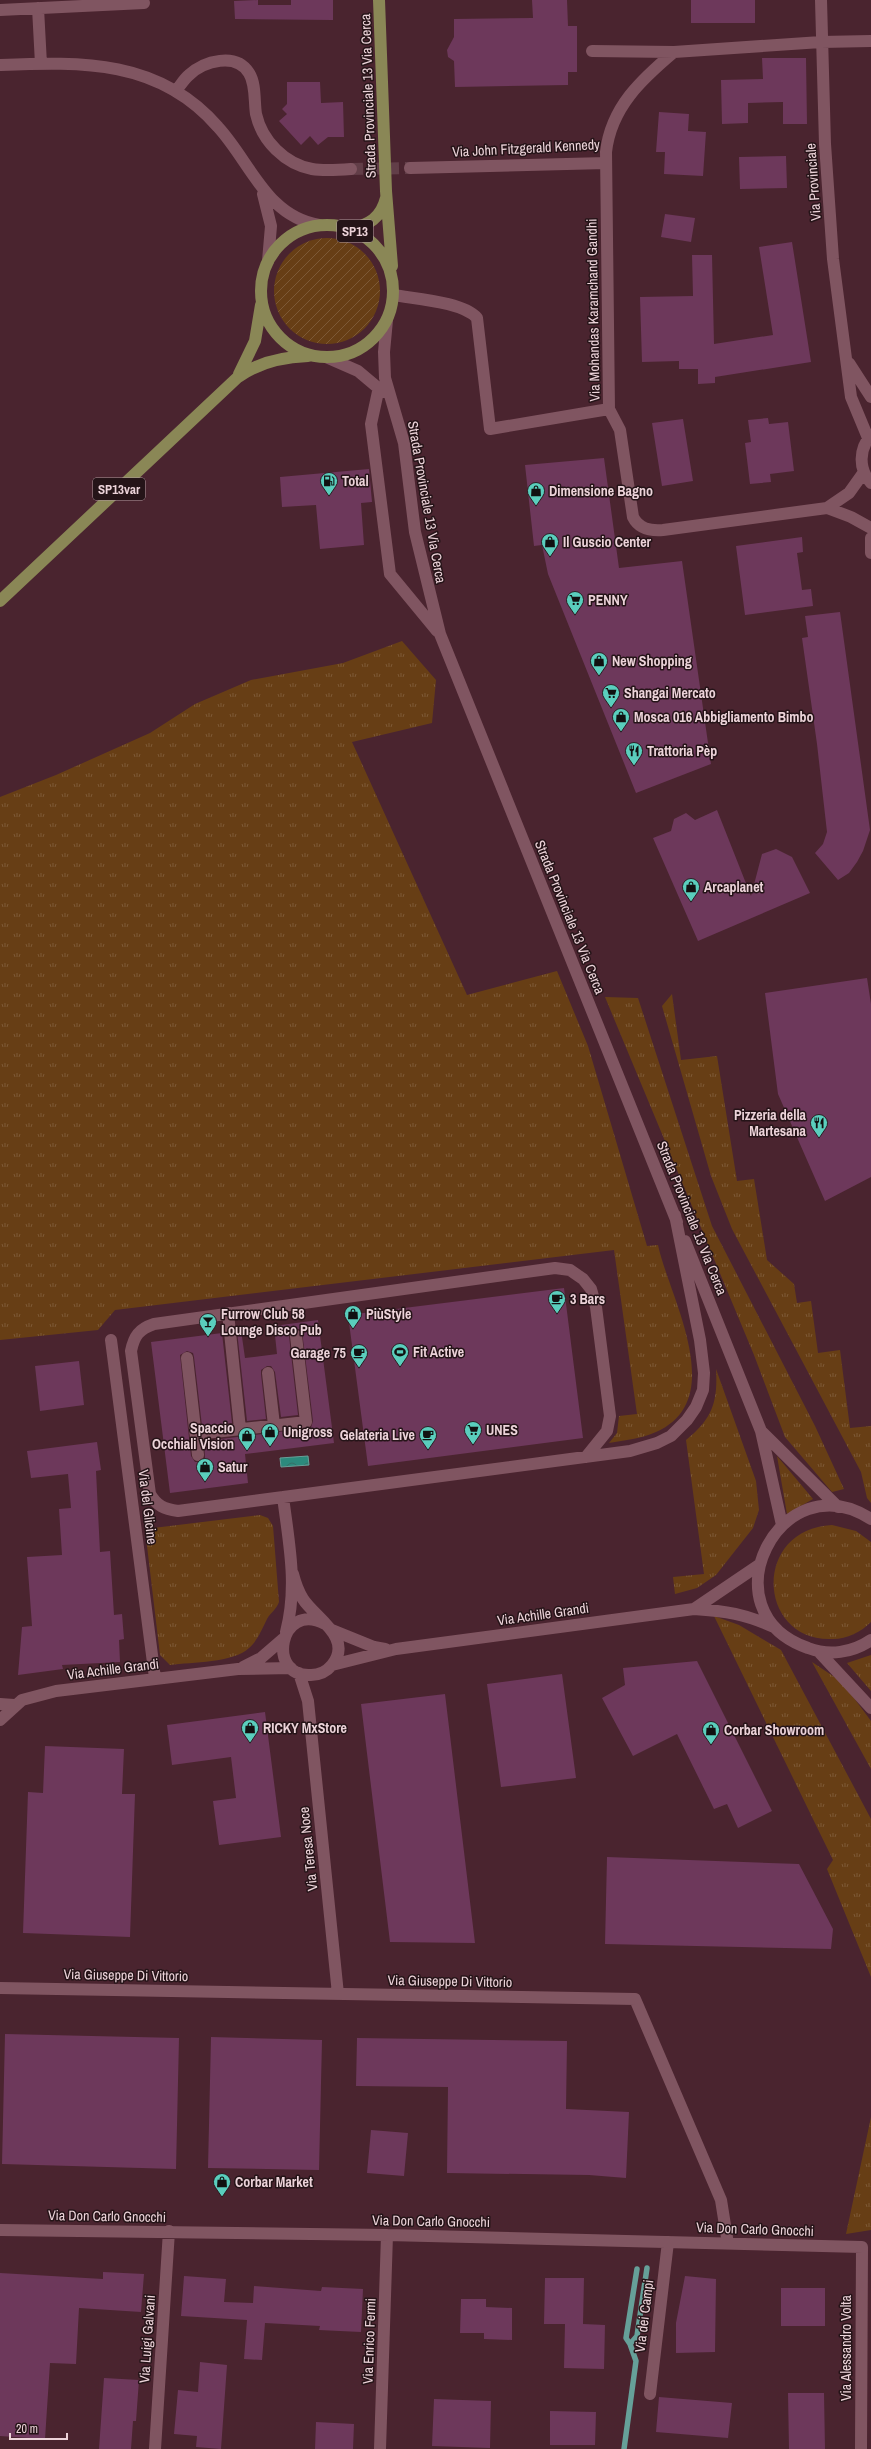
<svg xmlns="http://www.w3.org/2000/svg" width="871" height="2449" font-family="'Archivo Narrow',sans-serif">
  <defs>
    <pattern id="grass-tufts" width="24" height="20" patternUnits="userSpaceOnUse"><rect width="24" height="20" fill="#673e15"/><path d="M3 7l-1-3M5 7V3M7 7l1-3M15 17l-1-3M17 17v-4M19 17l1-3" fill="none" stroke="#7d5936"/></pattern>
    <pattern id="garden-furrows" width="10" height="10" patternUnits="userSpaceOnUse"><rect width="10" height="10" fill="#673e15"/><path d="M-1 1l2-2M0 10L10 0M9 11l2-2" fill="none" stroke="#7d5936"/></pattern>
    <pattern id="water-waves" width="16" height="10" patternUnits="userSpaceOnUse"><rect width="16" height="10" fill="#2c8a7d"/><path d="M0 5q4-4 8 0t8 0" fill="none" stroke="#357068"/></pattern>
  </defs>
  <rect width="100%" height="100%" fill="#4a242f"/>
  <path fill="url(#grass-tufts)" d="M 402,641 L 436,680 L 432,723 L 352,742 L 467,995 L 557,971 L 588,1046 L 647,1246 L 658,1245 C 669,1297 730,1399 656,1432 C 641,1439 625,1440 609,1443 L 617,1433 L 619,1416 L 637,1414 L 614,1250 L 115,1310 L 98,1330 L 0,1340 L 0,797 L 56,775 L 150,733 L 195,704 L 251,680 L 343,663 Z
    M 672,994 L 681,1060 L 717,1056 L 737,1181 L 754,1179 L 767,1260 L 794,1284 L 797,1303 L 811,1301 L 818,1353 L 840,1350 L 850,1428 L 871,1426 L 871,1503 L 867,1498 L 861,1472 L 732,1229 L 711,1176 L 662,1006 Z
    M 605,997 L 638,998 L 712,1226 L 815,1426 L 844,1489 L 832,1492 L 785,1437 L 754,1355 Z
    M 716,1369 L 756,1481 L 759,1510 L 753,1528 L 716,1575 L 697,1588 L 675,1594 L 673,1577 L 704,1574 L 686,1440 C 712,1419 718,1403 716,1369 Z
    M 777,1456 L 813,1499 L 787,1514 Z
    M 260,1515 L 268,1518 L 273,1526 L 279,1602 C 276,1610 271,1612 267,1619 C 262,1629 258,1640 249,1648 C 233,1663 192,1662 170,1665 L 160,1655 L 145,1529 Z
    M 832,1525 L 856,1531 L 871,1542 L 871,1622 C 861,1632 847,1639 833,1639 C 757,1643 751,1529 832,1525 Z
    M 714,1616 L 739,1625 L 781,1650 L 871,1819 L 871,1977 L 827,1869 L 833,1860 Z
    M 871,1655 L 871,1691 L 847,1663 Z
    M 812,1662 L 842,1682 L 871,1721 L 871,1769 Z
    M 871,2117 L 871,2230 L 846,2234 Z"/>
  <path fill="url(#garden-furrows)" d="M274 291a53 53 0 1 1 106 0a53 53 0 1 1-106 0Z"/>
  <path fill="url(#water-waves)" stroke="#66a099" d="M 308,1456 L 309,1465 L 281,1467 L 280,1458 Z"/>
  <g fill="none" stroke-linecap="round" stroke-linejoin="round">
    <path stroke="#66a099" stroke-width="5.5" d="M 630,2344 L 626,2338 L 637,2269
      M 624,2449 L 636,2361 L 630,2344 L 637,2336 L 647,2268"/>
  </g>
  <path fill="#6d385b" d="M 258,0 L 258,5 L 291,5 L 291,0 L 333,0 L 333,20 L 235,19 L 234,1 Z
    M 532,0 L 567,0 L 568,26 L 577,26 L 577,72 L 568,72 L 568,85 L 455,87 L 454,61 L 448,57 L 447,50 L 454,37 L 454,19 L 533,18 Z
    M 691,0 L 755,0 L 755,23 L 691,23 Z
    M 762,58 L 806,58 L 807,124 L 783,124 L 783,102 L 748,103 L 748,123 L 722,124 L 721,80 L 763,79 Z
    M 287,82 L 320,82 L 321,103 L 343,102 L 344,137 L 328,137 L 318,145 L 310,136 L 301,145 L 279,121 L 287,114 L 282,109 L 287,104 Z
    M 659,112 L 689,114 L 688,131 L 706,132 L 703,176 L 664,174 L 665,152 L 656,152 Z
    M 786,156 L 787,188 L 740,189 L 739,157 Z
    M 665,214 L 695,218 L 691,242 L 661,237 Z
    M 792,242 L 811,362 L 715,377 L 715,383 L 698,384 L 698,369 L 679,369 L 679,361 L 642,362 L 640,297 L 693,296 L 692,255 L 712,255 L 714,344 L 773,335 L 759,247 Z
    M 768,418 L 769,424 L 788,422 L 794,471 L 770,474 L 771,482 L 750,484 L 745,443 L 751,442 L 748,420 Z
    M 683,419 L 693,481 L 662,486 L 652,423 Z
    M 604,458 L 619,568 L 682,561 L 711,764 L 636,793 L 548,574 L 542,545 L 534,546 L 525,465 Z
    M 369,469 L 372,502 L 361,503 L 364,545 L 320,549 L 316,505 L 282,507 L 280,477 Z
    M 802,537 L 803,552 L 797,553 L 802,590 L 811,589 L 813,606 L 745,615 L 736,546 Z
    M 840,612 L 870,830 L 863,851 L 857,862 L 849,873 L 838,880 L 815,853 L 823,844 L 827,832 L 817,744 L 802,638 L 808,637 L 805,616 Z
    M 717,810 L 751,896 L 762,854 L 776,849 L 792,857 L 810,893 L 698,941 L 653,838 L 671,831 L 674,819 L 686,813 L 695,820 Z
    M 867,978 L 871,1004 L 871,1177 L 825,1201 L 778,1094 L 765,993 Z
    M 564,1288 L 583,1438 L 368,1466 L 348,1315 Z
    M 318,1320 L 334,1443 L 245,1454 L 248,1483 L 170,1493 L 151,1342 L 222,1333 L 232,1423 L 202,1426 L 194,1357 L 193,1353 L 187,1351 L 180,1355 L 191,1456 L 195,1462 L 199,1462 L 205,1458 L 204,1441 L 311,1428 L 313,1421 L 302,1331 L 299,1329 L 292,1330 L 289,1336 L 298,1415 L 281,1417 L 275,1372 L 271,1366 L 267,1366 L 261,1370 L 261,1374 L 266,1419 L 247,1421 L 237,1331 L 241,1330 L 245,1358 L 277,1354 L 274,1326 Z
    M 79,1361 L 84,1405 L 40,1411 L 35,1366 Z
    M 97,1442 L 101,1470 L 96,1471 L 100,1552 L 110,1551 L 114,1615 L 122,1614 L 124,1639 L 119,1640 L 120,1662 L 62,1665 L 63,1669 L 18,1675 L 22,1627 L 32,1626 L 27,1557 L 62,1555 L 59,1509 L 71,1508 L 68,1474 L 31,1478 L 27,1451 Z
    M 697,1661 L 772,1811 L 738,1828 L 727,1804 L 714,1809 L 677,1734 L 633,1756 L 602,1698 L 625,1685 L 623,1668 Z
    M 562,1674 L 576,1778 L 501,1787 L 487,1684 Z
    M 445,1694 L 475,1943 L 390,1942 L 361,1704 Z
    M 265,1712 L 281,1837 L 219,1845 L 213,1801 L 236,1798 L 231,1757 L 172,1765 L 167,1725 Z
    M 45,1746 L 124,1749 L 122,1794 L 135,1794 L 130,1937 L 23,1933 L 28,1792 L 43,1793 Z
    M 607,1857 L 799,1864 L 833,1929 L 831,1949 L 605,1944 Z
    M 5,2034 L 179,2038 L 176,2169 L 2,2164 Z
    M 211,2037 L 322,2040 L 319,2170 L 208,2168 Z
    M 357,2038 L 567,2041 L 566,2109 L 629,2112 L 626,2178 L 589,2175 L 447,2173 L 448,2087 L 356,2086 Z
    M 371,2130 L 408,2133 L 404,2176 L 367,2173 Z
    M 103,2272 L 144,2274 L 141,2312 L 79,2308 L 76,2364 L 50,2363 L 45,2439 L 0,2436 L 0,2273 L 103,2279 Z
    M 184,2276 L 226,2279 L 224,2302 L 253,2303 L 254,2286 L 321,2291 L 322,2287 L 363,2289 L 361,2332 L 319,2330 L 320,2326 L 265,2323 L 262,2360 L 244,2359 L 247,2320 L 181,2316 Z
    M 685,2276 L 716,2279 L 715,2352 L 676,2353 L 676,2323 Z
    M 545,2278 L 584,2278 L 583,2324 L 605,2325 L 604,2369 L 564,2368 L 565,2324 L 544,2324 Z
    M 781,2288 L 825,2288 L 825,2326 L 781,2326 Z
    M 461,2299 L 486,2299 L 486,2307 L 512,2308 L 512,2340 L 484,2339 L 484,2333 L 460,2333 Z
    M 200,2362 L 227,2365 L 221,2449 L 196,2447 L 197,2436 L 174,2434 L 178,2390 L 198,2392 Z
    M 104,2378 L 139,2380 L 136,2421 L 133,2421 L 131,2449 L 99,2449 Z
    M 788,2393 L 824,2393 L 825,2449 L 789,2449 Z
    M 659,2397 L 732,2403 L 728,2438 L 656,2432 Z
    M 434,2399 L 491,2401 L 490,2448 L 432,2446 Z
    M 550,2411 L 596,2412 L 595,2445 L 550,2445 Z
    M 316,2422 L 354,2424 L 353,2449 L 315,2449 Z"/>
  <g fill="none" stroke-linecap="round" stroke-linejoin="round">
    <path stroke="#623e48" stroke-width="12" stroke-dasharray="12 6" stroke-linecap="butt" d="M 351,169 L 410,168"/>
    <path stroke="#805561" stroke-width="12" d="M 821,0 L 825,144 L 833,259 L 851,397 L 868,438
      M 38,8 L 41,64
      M 0,10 L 144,3
      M 592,51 L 674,52 L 821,42 L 871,41
      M 674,52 C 642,79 611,107 606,152 L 609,409 L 620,430 L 633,517 C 639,529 650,531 663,530 L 827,508 L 849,493 L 864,472
      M 0,65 C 82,62 159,59 218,127 C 251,163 266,216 319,225
      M 176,91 C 180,86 184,79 189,75 C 204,61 236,52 249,73 C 256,84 254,101 256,114 C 262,141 285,164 312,169 C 324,171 338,170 351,169
      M 410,168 L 606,163
      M 263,194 L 271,226 L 268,261
      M 394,295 C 416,299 463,302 477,318 L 490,429 L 609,409
      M 387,320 L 384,352 L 385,378 L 404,443 L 415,532 L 440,634 L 677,1222
      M 326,357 L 358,371 L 383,392
      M 849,363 L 871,397
      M 379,387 L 371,424 L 390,574 L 437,631
      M 871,435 C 859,449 858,469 871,483
      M 827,508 L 851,517 L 871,528
      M 871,538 L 871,553
      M 685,1241 L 761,1431 L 782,1525
      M 228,1313 L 240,1429
      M 111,1340 L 155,1678
      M 187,1358 L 198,1455
      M 268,1373 L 274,1425
      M 761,1431 L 838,1507
      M 196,1434 L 306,1422 L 296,1336
      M 586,1457 L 607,1431 L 610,1416 L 596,1307 L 591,1289 L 583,1279 L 570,1270 L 555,1268 L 154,1324 C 139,1329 134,1336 131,1351 L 150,1494 C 157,1506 164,1509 178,1511 L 630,1451 L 657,1443 L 671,1436 L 687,1420 L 696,1407 L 703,1390 L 704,1373 L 700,1340 L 675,1215
      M 283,1497 C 289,1544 298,1586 286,1632
      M 871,1519 C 780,1460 704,1612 808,1648 C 829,1656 852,1653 871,1640
      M 293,1574 C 295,1582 298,1591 303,1599 C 315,1618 354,1638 332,1665 C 327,1671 320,1675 311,1675 C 266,1678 279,1600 325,1624
      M 694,1609 L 759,1565
      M 332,1630 L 374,1647 L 385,1649
      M 819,1652 L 871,1708
      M 332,1665 L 396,1649 L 694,1609 C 726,1611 745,1614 774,1627
      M 243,1667 L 261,1658 L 283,1639
      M 299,1673 L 308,1701 L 338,1994
      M 0,1704 L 14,1705
      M 0,1720 L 22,1700 L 56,1691 L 238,1669 L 291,1668
      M 0,1988 L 635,1999 L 721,2200 L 728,2244
      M 0,2230 L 387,2235 L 862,2247 L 861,2449
      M 650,2394 L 668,2242
      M 155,2449 L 169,2231
      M 380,2449 L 387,2235"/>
    <path stroke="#8a8756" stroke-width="12" d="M 379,0 L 386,191 L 392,266
      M261 291a66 66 0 1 1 132 0a66 66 0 1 1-132 0Z
      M 350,229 C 369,225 381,218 386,198
      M 239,374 L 255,341 L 261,305
      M 0,601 L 238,377 C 259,362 282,357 308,356"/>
  </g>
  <defs>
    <symbol id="fuel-pin" viewBox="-11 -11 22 30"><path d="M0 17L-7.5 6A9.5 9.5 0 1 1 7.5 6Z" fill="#5acebd" stroke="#251418"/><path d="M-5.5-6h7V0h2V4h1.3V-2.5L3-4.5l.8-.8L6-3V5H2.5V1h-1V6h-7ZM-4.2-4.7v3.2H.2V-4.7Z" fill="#111"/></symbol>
    <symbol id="shop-pin" viewBox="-11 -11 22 30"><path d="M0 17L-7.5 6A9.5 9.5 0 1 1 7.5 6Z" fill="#5acebd" stroke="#251418"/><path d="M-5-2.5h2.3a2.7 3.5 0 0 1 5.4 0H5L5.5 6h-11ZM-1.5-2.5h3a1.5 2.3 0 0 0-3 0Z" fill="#111"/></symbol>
    <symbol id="supermarket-pin" viewBox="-11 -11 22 30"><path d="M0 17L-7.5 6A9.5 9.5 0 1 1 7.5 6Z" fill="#5acebd" stroke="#251418"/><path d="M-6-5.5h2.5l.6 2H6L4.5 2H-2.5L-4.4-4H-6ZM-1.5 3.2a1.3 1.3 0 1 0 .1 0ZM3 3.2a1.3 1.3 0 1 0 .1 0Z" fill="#111"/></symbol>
    <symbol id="restaurant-pin" viewBox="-11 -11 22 30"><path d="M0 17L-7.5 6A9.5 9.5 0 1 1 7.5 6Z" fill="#5acebd" stroke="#251418"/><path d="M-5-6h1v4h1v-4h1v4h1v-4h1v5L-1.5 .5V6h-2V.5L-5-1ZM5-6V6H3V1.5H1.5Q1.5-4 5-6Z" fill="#111"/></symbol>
    <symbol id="cafe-pin" viewBox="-11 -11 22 30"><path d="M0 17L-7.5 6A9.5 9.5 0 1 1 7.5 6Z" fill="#5acebd" stroke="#251418"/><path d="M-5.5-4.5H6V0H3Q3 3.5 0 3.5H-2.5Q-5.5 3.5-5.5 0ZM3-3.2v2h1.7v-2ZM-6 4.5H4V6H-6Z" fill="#111"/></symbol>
    <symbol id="bar-pin" viewBox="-11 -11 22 30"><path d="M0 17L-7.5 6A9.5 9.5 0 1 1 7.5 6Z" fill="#5acebd" stroke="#251418"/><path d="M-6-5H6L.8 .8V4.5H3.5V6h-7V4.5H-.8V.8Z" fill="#111"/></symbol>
    <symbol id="stadium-pin" viewBox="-11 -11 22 30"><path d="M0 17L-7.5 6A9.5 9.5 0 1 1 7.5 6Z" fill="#5acebd" stroke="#251418"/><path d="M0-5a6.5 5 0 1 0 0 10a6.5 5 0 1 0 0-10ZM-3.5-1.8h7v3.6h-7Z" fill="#111"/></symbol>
  </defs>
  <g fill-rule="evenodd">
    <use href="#fuel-pin" x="319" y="471" width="20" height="27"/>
    <use href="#shop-pin" x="526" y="481" width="20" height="27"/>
    <use href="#shop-pin" x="540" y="532" width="20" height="27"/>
    <use href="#supermarket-pin" x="565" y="590" width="20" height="27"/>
    <use href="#shop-pin" x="589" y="651" width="20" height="27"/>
    <use href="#supermarket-pin" x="601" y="683" width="20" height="27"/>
    <use href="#shop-pin" x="611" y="707" width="20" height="27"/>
    <use href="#restaurant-pin" x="624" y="741" width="20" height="27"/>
    <use href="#shop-pin" x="681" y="877" width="20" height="27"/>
    <use href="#restaurant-pin" x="809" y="1113" width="20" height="27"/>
    <use href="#cafe-pin" x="547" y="1289" width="20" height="27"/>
    <use href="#shop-pin" x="343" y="1304" width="20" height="27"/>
    <use href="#bar-pin" x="198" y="1312" width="20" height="27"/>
    <use href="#stadium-pin" x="390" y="1342" width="20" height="27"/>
    <use href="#cafe-pin" x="349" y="1343" width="20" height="27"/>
    <use href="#supermarket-pin" x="463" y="1420" width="20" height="27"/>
    <use href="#shop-pin" x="260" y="1422" width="20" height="27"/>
    <use href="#cafe-pin" x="418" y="1425" width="20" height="27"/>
    <use href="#shop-pin" x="237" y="1426" width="20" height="27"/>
    <use href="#shop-pin" x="195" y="1457" width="20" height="27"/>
    <use href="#shop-pin" x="240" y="1718" width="20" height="27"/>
    <use href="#shop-pin" x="701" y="1720" width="20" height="27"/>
    <use href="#shop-pin" x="212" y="2172" width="20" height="27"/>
  </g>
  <g text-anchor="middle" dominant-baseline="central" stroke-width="3" stroke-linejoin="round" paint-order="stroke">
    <g fill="#251418" stroke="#b09a9f" stroke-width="1">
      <rect x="337" y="220" width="36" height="22" rx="3"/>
      <rect x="93" y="478" width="52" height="22" rx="3"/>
    </g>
    <g font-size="13" font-weight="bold" fill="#ecd3d9">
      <text x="355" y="231">SP13</text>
      <text x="119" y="489">SP13var</text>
    </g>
    <g font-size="14" fill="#ecd3d9" stroke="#251418">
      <text transform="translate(368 96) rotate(-92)">Strada Provinciale 13 Via Cerca</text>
      <text transform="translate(526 148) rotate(-3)">Via John Fitzgerald Kennedy</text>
      <text transform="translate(813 182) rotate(-94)">Via Provinciale</text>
      <text transform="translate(593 310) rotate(-91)">Via Mohandas Karamchand Gandhi</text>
      <text transform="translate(427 502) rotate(80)">Strada Provinciale 13 Via Cerca</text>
      <text transform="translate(570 917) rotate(68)">Strada Provinciale 13 Via Cerca</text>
      <text transform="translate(692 1218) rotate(68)">Strada Provinciale 13 Via Cerca</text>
      <text transform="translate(148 1507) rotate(83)">Via del Glicine</text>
      <text transform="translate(543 1614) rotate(-8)">Via Achille Grandi</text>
      <text transform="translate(113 1669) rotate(-7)">Via Achille Grandi</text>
      <text transform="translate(308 1849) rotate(-96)">Via Teresa Noce</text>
      <text transform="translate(126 1975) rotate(1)">Via Giuseppe Di Vittorio</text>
      <text transform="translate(450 1981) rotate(1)">Via Giuseppe Di Vittorio</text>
      <text transform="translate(107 2216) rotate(1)">Via Don Carlo Gnocchi</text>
      <text transform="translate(431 2221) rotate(1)">Via Don Carlo Gnocchi</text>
      <text transform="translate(755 2229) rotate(2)">Via Don Carlo Gnocchi</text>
      <text transform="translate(644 2316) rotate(-83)">Via dei Campi</text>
      <text transform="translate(147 2339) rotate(-86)">Via Luigi Galvani</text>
      <text transform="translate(369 2341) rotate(-88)">Via Enrico Fermi</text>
      <text transform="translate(846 2348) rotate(-90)">Via Alessandro Volta</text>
    </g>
    <g font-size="14" font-weight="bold" fill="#ecd3d9" stroke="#251418" text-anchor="start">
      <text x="342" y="481">Total</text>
      <text x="549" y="491">Dimensione Bagno</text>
      <text x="563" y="542">Il Guscio Center</text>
      <text x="588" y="600">PENNY</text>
      <text x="612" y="661">New Shopping</text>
      <text x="624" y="693">Shangai Mercato</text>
      <text x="634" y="717">Mosca 016 Abbigliamento Bimbo</text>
      <text x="647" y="751">Trattoria Pèp</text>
      <text x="704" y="887">Arcaplanet</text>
      <text x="806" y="1115" text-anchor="end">Pizzeria della<tspan x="806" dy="16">Martesana</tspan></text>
      <text x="570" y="1299">3 Bars</text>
      <text x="221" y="1314">Furrow Club 58<tspan x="221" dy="16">Lounge Disco Pub</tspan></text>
      <text x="366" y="1314">PiùStyle</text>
      <text x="413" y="1352">Fit Active</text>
      <text x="346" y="1353" text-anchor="end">Garage 75</text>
      <text x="234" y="1428" text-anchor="end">Spaccio<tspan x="234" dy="16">Occhiali Vision</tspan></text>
      <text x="486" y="1430">UNES</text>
      <text x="283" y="1432">Unigross</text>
      <text x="415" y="1435" text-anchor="end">Gelateria Live</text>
      <text x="218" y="1467">Satur</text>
      <text x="263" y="1728">RICKY MxStore</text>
      <text x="724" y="1730">Corbar Showroom</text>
      <text x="235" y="2182">Corbar Market</text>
    </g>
  </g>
  <path d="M10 2433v6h57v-6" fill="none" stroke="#ecd3d9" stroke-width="2"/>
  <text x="16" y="2433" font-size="12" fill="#ecd3d9" stroke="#251418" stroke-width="3" paint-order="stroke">20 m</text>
</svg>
